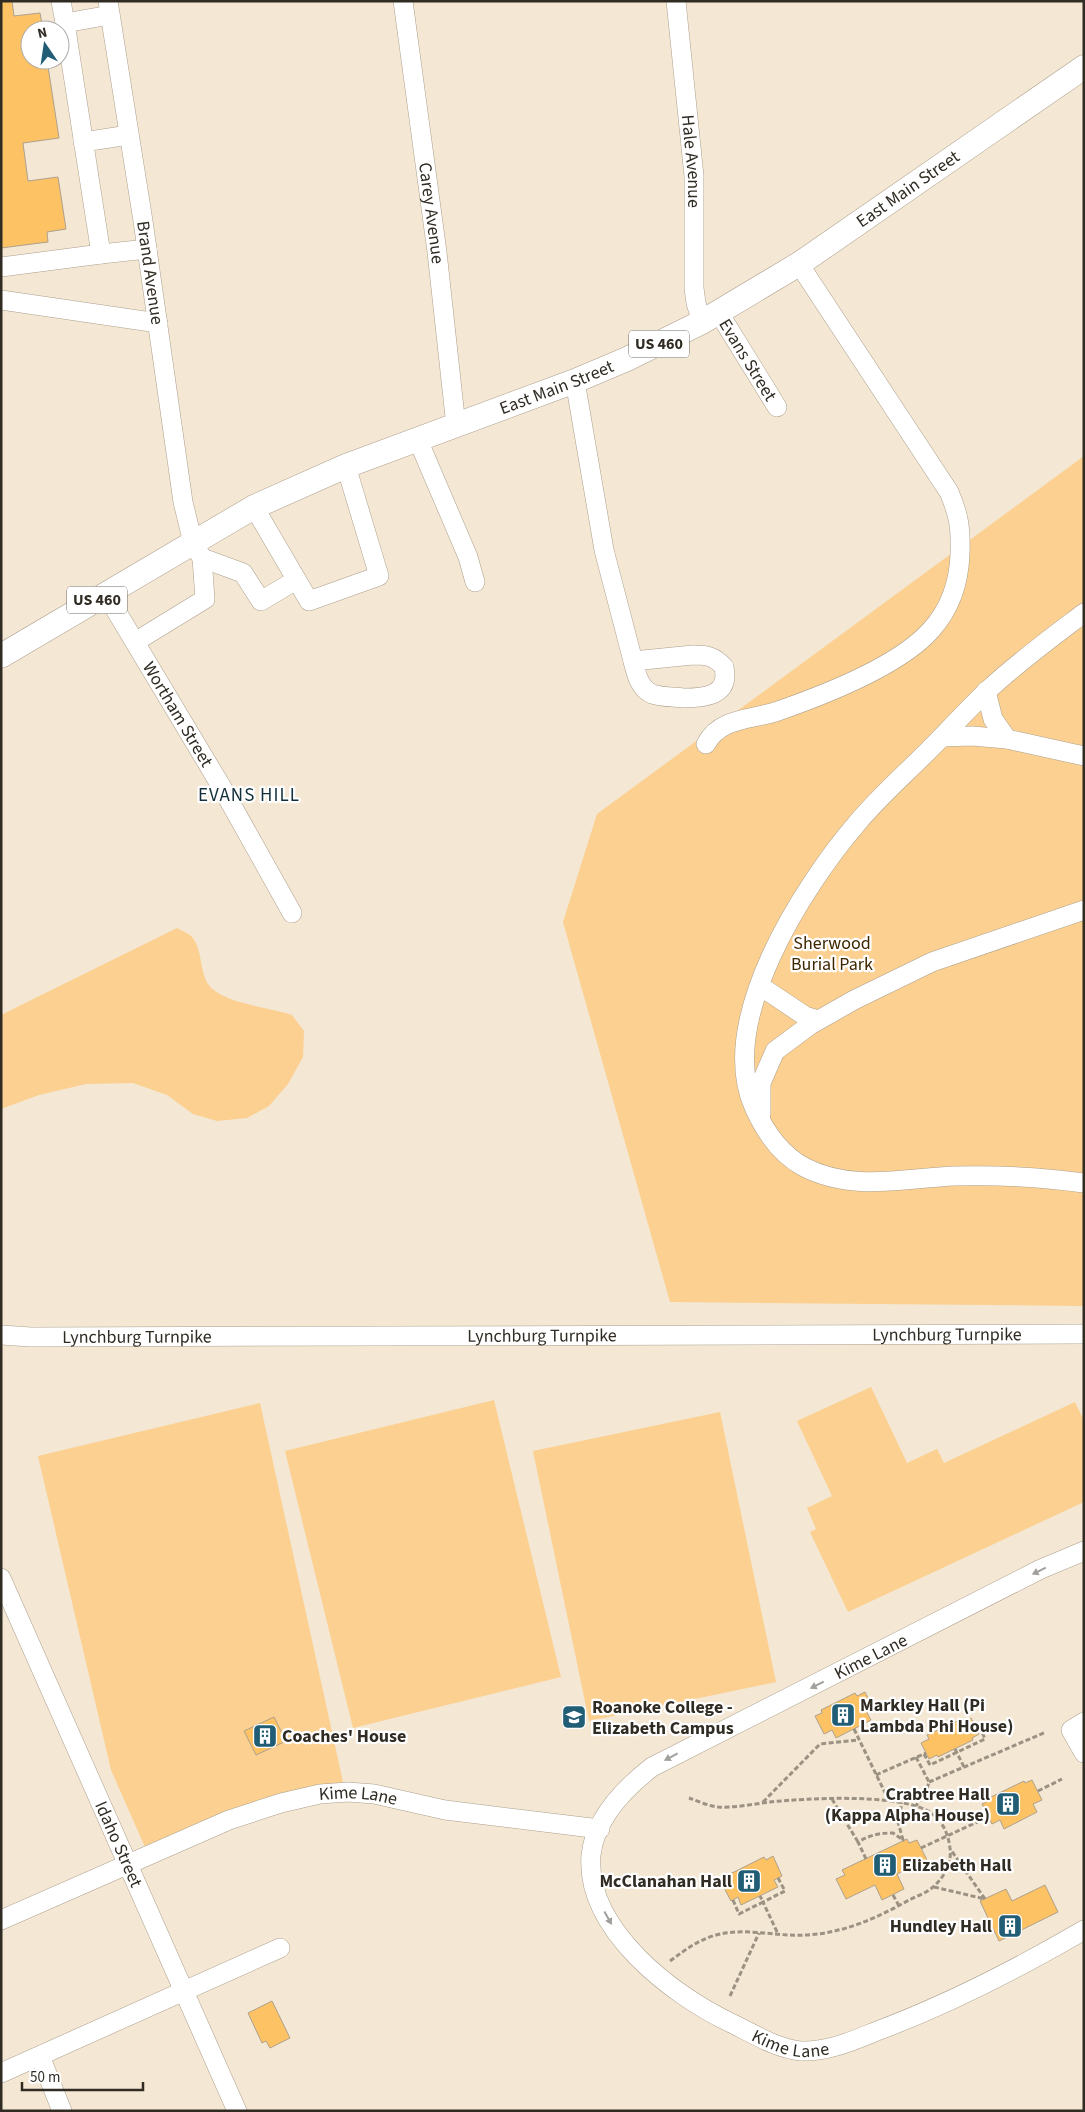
<svg xmlns="http://www.w3.org/2000/svg" width="1085" height="2112" font-family="'Source Sans 3',sans-serif">
  <rect width="100%" height="100%" fill="#f4e7d3"/>
  <path fill="#fbd090" d="M 1084,456 L 1084,1306 L 670,1302 L 563,922 L 597,814 Z
    M 177,928 C 181,930 187,933 191,936 C 205,950 197,979 215,991 C 233,1004 270,1008 292,1015 L 304,1031 L 303,1057 L 288,1084 L 269,1106 L 247,1118 L 217,1121 L 193,1114 L 167,1095 L 133,1083 L 86,1084 L 39,1095 L 1,1109 L 1,1015 Z
    M 871,1387 L 907,1463 L 937,1449 L 944,1463 L 1075,1402 L 1084,1421 L 1084,1502 L 848,1612 L 810,1532 L 816,1529 L 807,1508 L 832,1496 L 797,1421 Z
    M 494,1400 L 561,1677 L 353,1728 L 285,1451 Z
    M 260,1403 L 343,1782 L 244,1806 L 145,1847 L 111,1770 L 38,1456 Z
    M 720,1412 L 776,1682 L 589,1721 L 533,1451 Z"/>
  <path fill="#fdc264" stroke="#ada18e" d="M 1,1 L 12,1 L 14,16 L 40,13 L 43,30 L 30,30 L 30,60 L 47,60 L 59,138 L 23,143 L 28,181 L 58,177 L 66,229 L 47,232 L 48,242 L 1,248 Z
    M 865,1692 L 874,1710 L 867,1713 L 871,1720 L 836,1738 L 832,1730 L 824,1734 L 815,1716 L 822,1713 L 821,1710 L 855,1693 L 857,1696 Z
    M 274,1717 L 286,1741 L 256,1755 L 244,1731 Z
    M 971,1718 L 979,1734 L 972,1738 L 973,1740 L 938,1757 L 937,1755 L 929,1759 L 921,1743 L 929,1739 L 927,1735 L 962,1719 L 963,1722 Z
    M 1032,1780 L 1042,1800 L 1033,1804 L 1037,1812 L 1004,1829 L 1000,1820 L 992,1824 L 982,1804 L 988,1801 L 987,1799 L 1024,1781 L 1025,1783 Z
    M 907,1839 L 909,1843 L 917,1840 L 927,1860 L 897,1874 L 904,1889 L 882,1900 L 875,1885 L 846,1899 L 836,1879 L 845,1875 L 842,1870 Z
    M 773,1856 L 782,1876 L 774,1880 L 778,1887 L 741,1905 L 738,1897 L 731,1901 L 721,1882 L 727,1879 L 726,1876 L 764,1857 L 766,1860 Z
    M 1045,1885 L 1058,1912 L 999,1941 L 980,1901 L 1006,1889 L 1012,1901 Z
    M 272,2001 L 290,2038 L 270,2048 L 266,2041 L 262,2043 L 248,2013 Z"/>
  <g fill="none" stroke-linecap="round" stroke-linejoin="round">
    <defs>
      <g id="minor">
        <path d="M 61,1 L 65,23"/>
        <path id="s1" d="M 108,1 L 143,221 L 183,502 L 193,543 L 202,558 L 205,599 L 135,642"/>
        <path id="s2" d="M 403,1 L 437,252 L 456,426"/>
        <path id="s3" d="M 676,1 L 694,176 L 694,288 L 696,303 L 702,322"/>
        <path d="M 83,142 L 129,135"/>
        <path d="M 101,254 L 147,249"/>
        <path d="M 1,267 L 101,254 L 65,23 L 110,15"/>
        <path d="M 1,300 L 158,323"/>
        <path id="s4" d="M 719,313 L 777,407"/>
        <path d="M 575,381 L 604,550 L 633,661"/>
        <path d="M 418,440 L 468,557 L 475,582"/>
        <path d="M 254,507 L 309,601 L 379,576 L 346,466"/>
        <path d="M 202,558 L 243,573 L 261,601 L 296,580"/>
        <path id="s5" d="M 106,594 L 221,786 L 292,913"/>
        <path d="M 1084,613 C 1051,638 1018,662 987,691 C 967,710 948,731 928,751 C 905,774 880,796 858,822 C 803,886 716,1021 754,1107 C 765,1132 780,1154 804,1167 C 852,1192 904,1178 955,1176 C 998,1175 1042,1177 1084,1183"/>
        <path d="M 693,655 C 707,655 714,656 724,667 C 730,696 705,698 683,698 C 673,697 661,697 652,694 C 639,688 636,673 633,661 Z"/>
        <path d="M 986,691 L 993,719 L 1007,739 L 1084,756"/>
        <path d="M 942,737 L 972,736 L 1007,739"/>
        <path d="M 706,744 C 720,717 752,720 778,711 C 824,695 899,666 931,630 C 950,609 959,582 960,554 C 961,529 959,515 949,492 L 799,264"/>
        <path d="M 760,986 L 805,1016 L 818,1020"/>
        <path d="M 761,1114 L 761,1083 L 775,1051 L 810,1025 L 854,1000 L 932,962 L 1084,910"/>
        <path id="s6" d="M 1,1335 L 31,1337 L 1084,1334"/>
        <path id="s7" d="M 1084,1551 L 1041,1569 L 652,1767 C 625,1788 595,1818 591,1855 C 585,1929 672,1995 731,2023 C 752,2033 777,2049 801,2051 C 828,2052 852,2041 877,2031 C 949,2004 1017,1969 1084,1930"/>
        <path id="s8" d="M 1,1578 L 237,2111"/>
        <path d="M 1084,1722 L 1071,1730 L 1084,1753"/>
        <path id="s9" d="M 1,1920 L 229,1820 L 281,1803 L 320,1794 L 348,1792 L 374,1794 L 445,1810 L 600,1829"/>
        <path d="M 40,2056 L 62,2111"/>
        <path d="M 1,2073 L 280,1948"/>
      </g>
      <g id="major">
        <path id="s10" d="M 1,656 L 254,507 L 346,466 L 575,381 L 627,359 L 702,322 L 799,264 L 1084,67"/>
      </g>
    </defs>
    <use href="#minor" stroke="#ac9f8d" stroke-width="20"/>
    <use href="#major" stroke="#ac9f8d" stroke-width="25"/>
    <path stroke="#9b9283" stroke-width="3" stroke-dasharray="5 2.5" stroke-linecap="butt" d="M 854,1729 L 889,1801
      M 955,1749 L 964,1767
      M 924,1754 L 930,1765 L 985,1739 L 979,1725 L 975,1727
      M 916,1757 L 929,1782 L 927,1789 L 916,1806
      M 876,1775 L 926,1753
      M 929,1782 L 1046,1732
      M 1038,1791 L 1062,1779
      M 832,1799 L 858,1842
      M 763,1802 L 820,1744 L 858,1740
      M 921,1848 L 988,1817
      M 866,1859 L 858,1842 C 870,1835 879,1833 893,1833 L 903,1840 L 898,1822 L 902,1803
      M 778,1878 L 785,1891 L 763,1902 L 778,1934
      M 934,1887 L 985,1899 L 951,1850
      M 893,1895 L 899,1906
      M 733,1900 L 739,1914 L 763,1902 L 760,1896
      M 670,1961 C 685,1950 698,1940 716,1935 C 745,1927 777,1937 806,1935 C 844,1933 877,1918 909,1900 C 917,1896 929,1892 935,1885 C 945,1876 952,1862 950,1848 C 948,1831 940,1816 924,1809 C 890,1794 809,1798 770,1802 C 754,1804 734,1808 718,1807 C 708,1806 698,1801 689,1798
      M 730,1996 L 759,1933"/>
    <use href="#minor" stroke="#fff" stroke-width="19"/>
    <use href="#major" stroke="#fff" stroke-width="24"/>
  </g>
  <defs><path id="oneway-solid" d="M-6-.8H1V-3.2L6.5 0L1 3.2V.8H-6Z" transform="scale(1.25)"/></defs>
  <g fill="#a2a09c">
    <use href="#oneway-solid" transform="translate(1039 1571) rotate(154)"/>
    <use href="#oneway-solid" transform="translate(817 1685) rotate(153)"/>
    <use href="#oneway-solid" transform="translate(671 1757) rotate(152)"/>
    <use href="#oneway-solid" transform="translate(608 1918) rotate(61)"/>
  </g>
  <defs>
    <symbol id="building-square" viewBox="-11 -11 22 22"><rect x="-9" y="-9" width="18" height="18" rx="4" fill="#215e75" stroke="#fff"/><path d="M-4-6H4V6H1V3H-1V6H-4ZM-2.5-4.3h1.7v1.8h-1.7ZM.8-4.3h1.7v1.8H.8ZM-2.5-1h1.7V.8h-1.7ZM.8-1h1.7V.8H.8Z" fill="#fff"/></symbol>
    <symbol id="university-square" viewBox="-11 -11 22 22"><rect x="-9" y="-9" width="18" height="18" rx="4" fill="#215e75" stroke="#fff"/><path d="M0-5L7-2L0 1L-7-2ZM-4 1L0 2.5L4 1V4Q0 6-4 4Z" fill="#fff"/></symbol>
  </defs>
  <g fill-rule="evenodd">
    <use href="#building-square" x="829" y="1701" width="28" height="28"/>
    <use href="#university-square" x="560" y="1703" width="28" height="28"/>
    <use href="#building-square" x="251" y="1722" width="28" height="28"/>
    <use href="#building-square" x="994" y="1790" width="28" height="28"/>
    <use href="#building-square" x="871" y="1851" width="28" height="28"/>
    <use href="#building-square" x="735" y="1867" width="28" height="28"/>
    <use href="#building-square" x="996" y="1912" width="28" height="28"/>
  </g>
  <g text-anchor="middle" dominant-baseline="central" stroke-width="4.5" stroke-linejoin="round" paint-order="stroke">
    <g fill="#fff" stroke="#6e6b65" stroke-width="1">
      <rect x="629" y="330.5" width="60" height="27" rx="4"/>
      <rect x="67" y="586.5" width="60" height="27" rx="4"/>
    </g>
    <g font-size="16" font-weight="bold" fill="#302b23">
      <text x="659" y="344">US 460</text>
      <text x="97" y="600">US 460</text>
    </g>
    <g font-size="18" fill="#302b23" stroke="#fff">
      <text stroke="none"><textPath href="#s3" startOffset="161">Hale Avenue</textPath></text>
      <text stroke="none"><textPath href="#s10" startOffset="1024">East Main Street</textPath></text>
      <text stroke="none"><textPath href="#s2" startOffset="214">Carey Avenue</textPath></text>
      <text stroke="none"><textPath href="#s1" startOffset="275">Brand Avenue</textPath></text>
      <text stroke="none"><textPath href="#s4" startOffset="55">Evans Street</textPath></text>
      <text stroke="none"><textPath href="#s10" startOffset="619">East Main Street</textPath></text>
      <text stroke="none"><textPath href="#s5" startOffset="140">Wortham Street</textPath></text>
      <text stroke="none"><textPath href="#s6" startOffset="946">Lynchburg Turnpike</textPath></text>
      <text stroke="none"><textPath href="#s6" startOffset="541">Lynchburg Turnpike</textPath></text>
      <text stroke="none"><textPath href="#s6" startOffset="136">Lynchburg Turnpike</textPath></text>
      <text transform="translate(871 1657) rotate(-27)">Kime Lane</text>
      <text stroke="none"><textPath href="#s9" startOffset="382">Kime Lane</textPath></text>
      <text stroke="none"><textPath href="#s8" startOffset="291">Idaho Street</textPath></text>
      <text stroke="none"><textPath href="#s7" startOffset="888">Kime Lane</textPath></text>
    </g>
    <g font-size="18" fill="#3e2700" stroke="#fff">
      <text x="832" y="943">Sherwood<tspan x="832" dy="21">Burial Park</tspan></text>
    </g>
    <g font-size="18" font-weight="bold" fill="#302b23" stroke="#fff" text-anchor="start">
      <text x="860" y="1705">Markley Hall (Pi<tspan x="860" dy="21">Lambda Phi House)</tspan></text>
      <text x="592" y="1707">Roanoke College -<tspan x="592" dy="21">Elizabeth Campus</tspan></text>
      <text x="282" y="1736">Coaches' House</text>
      <text x="990" y="1794" text-anchor="end">Crabtree Hall<tspan x="990" dy="21">(Kappa Alpha House)</tspan></text>
      <text x="902" y="1865">Elizabeth Hall</text>
      <text x="732" y="1881" text-anchor="end">McClanahan Hall</text>
      <text x="992" y="1926" text-anchor="end">Hundley Hall</text>
    </g>
    <g font-size="19" letter-spacing="1" fill="#122f3a" stroke="#fff">
      <text x="249" y="795">EVANS HILL</text>
    </g>
  </g>
  <rect width="1085" height="2112" fill="none" stroke="#302b23" stroke-width="5"/>
  <g transform="translate(45 45) rotate(347)"><circle r="24" fill="#ffffff" stroke="#acaaa7"/>
  <path d="M0-4L9 19L0 12L-9 19Z" fill="#215e75"/>
  <text y="-8" font-size="14" font-weight="bold" text-anchor="middle" fill="#302b23">N</text>
  </g>
  <path d="M22 2082v8h121v-8" fill="none" stroke="#302b23" stroke-width="2.5"/>
  <text x="30" y="2082" font-size="15" fill="#302b23" stroke="#ffffff" stroke-width="4" paint-order="stroke">50 m</text>
</svg>
